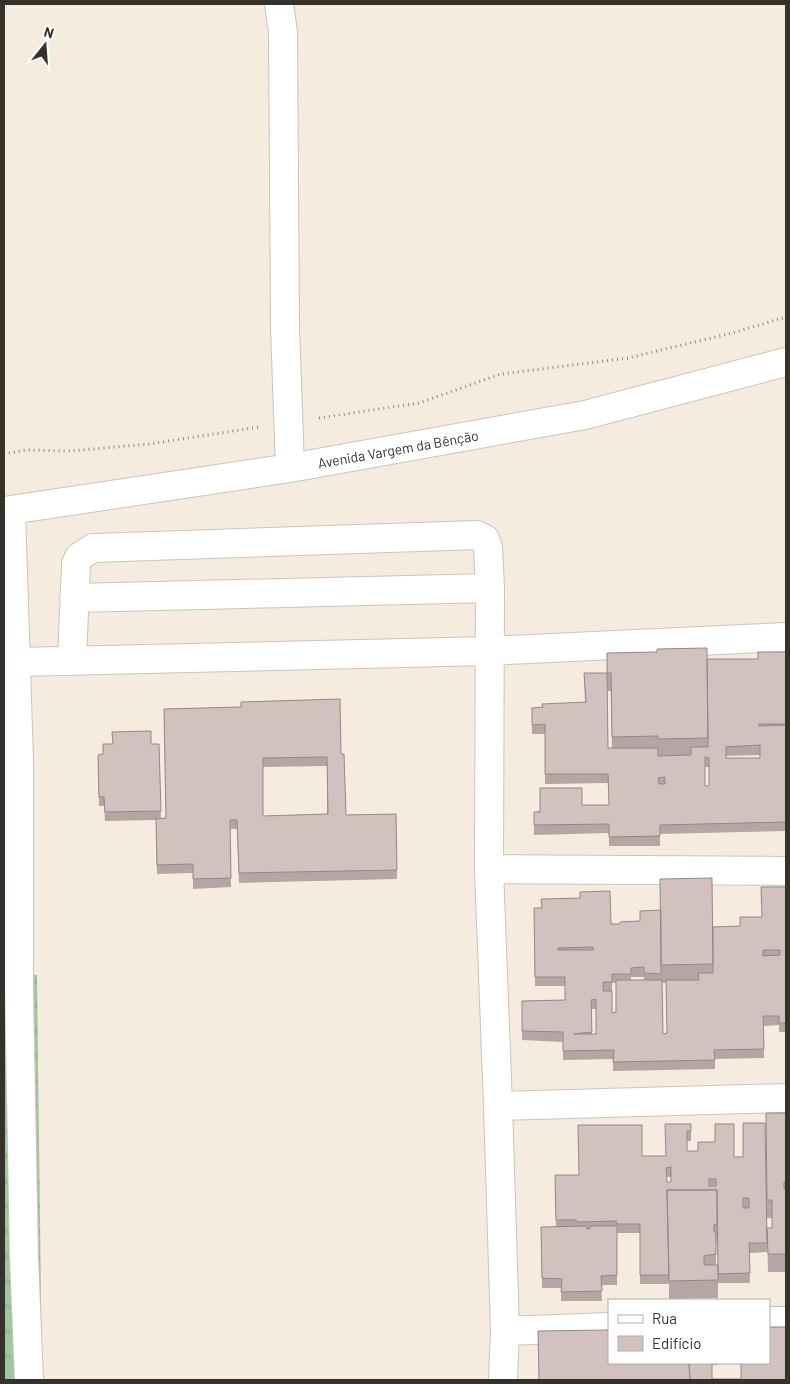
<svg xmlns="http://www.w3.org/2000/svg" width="790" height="1384" font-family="Barlow,sans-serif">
  <defs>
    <pattern id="grass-tufts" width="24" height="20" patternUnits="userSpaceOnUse" patternTransform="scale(1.25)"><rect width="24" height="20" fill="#a0c7a1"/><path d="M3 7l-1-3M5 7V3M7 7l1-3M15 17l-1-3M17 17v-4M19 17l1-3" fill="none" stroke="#8aab8b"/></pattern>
  </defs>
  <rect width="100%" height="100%" fill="#f5ecdf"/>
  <path fill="url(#grass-tufts)" d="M 4,975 L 37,975 L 42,1380 L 4,1380 Z"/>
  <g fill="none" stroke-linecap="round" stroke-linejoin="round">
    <defs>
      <path id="minor" d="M 279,4 L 283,32 L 285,327 L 290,468
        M 4,511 L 290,468 L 585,415 L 786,362
        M 11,511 L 19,761 L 19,987 L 24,1257 L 29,1380
        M 74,598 L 490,588
        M 72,661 L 76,564 L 79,557 L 93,548 L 477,535 L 485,539 L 488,548 L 490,588 L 489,869 L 498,1106 L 505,1331 L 503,1380
        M 16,662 L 489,651 L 786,637
        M 489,869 L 786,871
        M 498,1106 L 786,1098
        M 769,1321 L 786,1321
        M 505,1331 L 609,1327"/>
    </defs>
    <use href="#minor" stroke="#ccc4b7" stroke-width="30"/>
    <path stroke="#8c867d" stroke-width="3" stroke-dasharray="1 4" stroke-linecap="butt" d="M 319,418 L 419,403 L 501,374 L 628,358 L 732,333 L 786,317
      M 4,454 L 26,450 L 70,451 L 149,444 L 259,427"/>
    <use href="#minor" stroke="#fff" stroke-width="28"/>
  </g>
  <path fill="#b5a6a4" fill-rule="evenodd" d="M 786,652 L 786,831 L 660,834 L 660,846 L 609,846 L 609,833 L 534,835 L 534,812 L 582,805 L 609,805 L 608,783 L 545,784 L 545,734 L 532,734 L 532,708 L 585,702 L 584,673 L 607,673 L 607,653 L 708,716 L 758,659 ZM 607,691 L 611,691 L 612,748 L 608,748 ZM 760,755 L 760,758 L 726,758 L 726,756 ZM 705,767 L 709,767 L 709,786 L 705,786 Z
    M 164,709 L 341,754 L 346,815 L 396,814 L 397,879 L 239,883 L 237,829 L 230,829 L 231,887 L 193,889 L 193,873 L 157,874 L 156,820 L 105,821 L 104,806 L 99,806 L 98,755 L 151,744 L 159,744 L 161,819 L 166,818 ZM 327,766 L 327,814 L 263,816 L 263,767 Z
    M 786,887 L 786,1032 L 779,1032 L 779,1025 L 764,1026 L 764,1058 L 715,1059 L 715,1069 L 613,1071 L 613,1059 L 563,1060 L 563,1042 L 522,1040 L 522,1001 L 565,1000 L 565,986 L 535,986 L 534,908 L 611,924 L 713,927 L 740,926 L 762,917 ZM 631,977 L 644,977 L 644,980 L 631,980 ZM 612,983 L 616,983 L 616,1012 L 612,1013 ZM 662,983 L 666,983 L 667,1033 L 663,1034 ZM 591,1009 L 596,1009 L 596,1034 L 592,1034 Z
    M 786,1113 L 786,1272 L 768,1272 L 767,1228 L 772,1228 L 772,1218 L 767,1218 L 767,1213 L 767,1252 L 749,1253 L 750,1283 L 718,1283 L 718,1279 L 718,1298 L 669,1299 L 669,1282 L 669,1284 L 640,1284 L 640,1233 L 617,1233 L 617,1285 L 601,1285 L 602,1301 L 561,1301 L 561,1288 L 542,1288 L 541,1227 L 556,1227 L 555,1175 L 579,1175 L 642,1156 L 666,1156 L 691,1124 L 691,1141 L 687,1141 L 687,1151 L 734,1157 L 766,1187 ZM 667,1177 L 671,1177 L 671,1182 L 667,1182 ZM 717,1236 L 718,1265 L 716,1265 L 716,1242 L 717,1242 Z
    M 538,1331 L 609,1363 L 718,1363 L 718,1365 L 712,1365 L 712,1379 L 786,1380 L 539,1380 Z"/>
  <path fill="#d3c1bf" stroke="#948786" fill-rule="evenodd" d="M 707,648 L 708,738 L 658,739 L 658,736 L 612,737 L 611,673 L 607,673 L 607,653 L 657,652 L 657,649 Z
    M 758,652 L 786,652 L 786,724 L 759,724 L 759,726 L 786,725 L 786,822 L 660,825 L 660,836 L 609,837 L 609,824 L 534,825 L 534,812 L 540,812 L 540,788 L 582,788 L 582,805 L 609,805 L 608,774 L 545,774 L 545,724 L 532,725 L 532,708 L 543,707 L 542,704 L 586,702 L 584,673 L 607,673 L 608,748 L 658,748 L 658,756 L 691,755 L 691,747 L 708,747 L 707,659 L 758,659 ZM 760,745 L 760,758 L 726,758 L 726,747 ZM 705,757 L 709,758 L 709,786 L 705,786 ZM 665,777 L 665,784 L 659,784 L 658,778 Z
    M 340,699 L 341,754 L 344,754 L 346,815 L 396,814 L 397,870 L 239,873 L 237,820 L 230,820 L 231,878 L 193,879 L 193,864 L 157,865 L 156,819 L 166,818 L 164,709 L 241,707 L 241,702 ZM 327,757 L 328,814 L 263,816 L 263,758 Z
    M 151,731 L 151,744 L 159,744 L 161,811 L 105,812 L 104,797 L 99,797 L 98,755 L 103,754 L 103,744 L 113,744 L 112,732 Z
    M 712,878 L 713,964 L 661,965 L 660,879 Z
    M 761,887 L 786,887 L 786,1023 L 779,1023 L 779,1016 L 763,1016 L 764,1049 L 714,1050 L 715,1060 L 613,1062 L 614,1050 L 563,1051 L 563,1032 L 522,1031 L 522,1001 L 565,1000 L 565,977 L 535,977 L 534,908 L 542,908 L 541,899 L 580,898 L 580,892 L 610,891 L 611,924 L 620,924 L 620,922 L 640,921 L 640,911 L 661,910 L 661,974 L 644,973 L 644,967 L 631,968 L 631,974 L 612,974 L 612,982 L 603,982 L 603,991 L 612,991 L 612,1013 L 616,1012 L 616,980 L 662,980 L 663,1034 L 667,1033 L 666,980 L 699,980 L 698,973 L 713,973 L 713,927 L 740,926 L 740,917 L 762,917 ZM 593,947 L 593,950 L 558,950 L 558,948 ZM 763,950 L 780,950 L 780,955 L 763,956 ZM 596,999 L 596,1034 L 574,1034 L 592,1032 L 591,1000 Z
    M 766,1113 L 786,1113 L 786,1182 L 784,1182 L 784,1189 L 786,1189 L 786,1254 L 768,1254 L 767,1228 L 772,1228 L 772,1200 L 767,1200 Z
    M 743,1123 L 765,1123 L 767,1243 L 749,1243 L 750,1273 L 718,1274 L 717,1190 L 667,1190 L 669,1275 L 640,1275 L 640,1224 L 617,1224 L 616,1221 L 577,1222 L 576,1220 L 556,1220 L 555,1175 L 579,1175 L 578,1125 L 642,1125 L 642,1156 L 666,1156 L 665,1124 L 691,1124 L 691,1131 L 687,1131 L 687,1151 L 698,1151 L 698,1142 L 715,1142 L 715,1124 L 734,1124 L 734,1157 L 743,1157 ZM 671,1167 L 671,1182 L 667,1182 L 666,1168 ZM 709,1179 L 716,1179 L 716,1186 L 709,1186 ZM 743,1198 L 749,1198 L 749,1208 L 743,1208 Z
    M 667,1190 L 717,1190 L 717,1224 L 714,1225 L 714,1232 L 716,1232 L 716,1254 L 704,1256 L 704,1265 L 718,1265 L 718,1280 L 669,1281 Z
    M 587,1226 L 587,1229 L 590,1229 L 590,1226 L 617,1226 L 617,1275 L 601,1276 L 602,1291 L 561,1292 L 562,1279 L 542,1278 L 541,1227 Z
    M 769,1327 L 786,1327 L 786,1380 L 741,1380 L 741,1363 L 769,1363 Z
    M 609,1330 L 609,1363 L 689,1363 L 690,1380 L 539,1380 L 538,1331 Z
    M 689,1363 L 712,1363 L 712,1379 L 741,1379 L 741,1380 L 690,1380 Z"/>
  <g text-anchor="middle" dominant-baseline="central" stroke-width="4.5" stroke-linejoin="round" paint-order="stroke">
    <g font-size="14" fill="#35322c" stroke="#fff">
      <text transform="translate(398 449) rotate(-10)">Avenida Vargem da Bênção</text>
    </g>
  </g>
  <rect width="790" height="1384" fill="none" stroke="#35322c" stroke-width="10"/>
  <rect x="608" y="1299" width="162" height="65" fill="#ffffff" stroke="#aeadab"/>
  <rect x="618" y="1315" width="25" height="8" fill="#ffffff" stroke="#aeadab"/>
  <text x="652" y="1324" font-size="15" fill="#35322c">Rua</text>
  <rect x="618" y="1336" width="25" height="15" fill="#d3c1bf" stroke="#aeadab"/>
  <text x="652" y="1349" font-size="15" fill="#35322c">Edifício</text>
  <g transform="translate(45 45) rotate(17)" stroke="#ffffff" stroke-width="4" paint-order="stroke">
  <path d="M0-4L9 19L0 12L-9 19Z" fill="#35322c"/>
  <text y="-8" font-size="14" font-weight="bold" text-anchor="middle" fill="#35322c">N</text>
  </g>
</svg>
